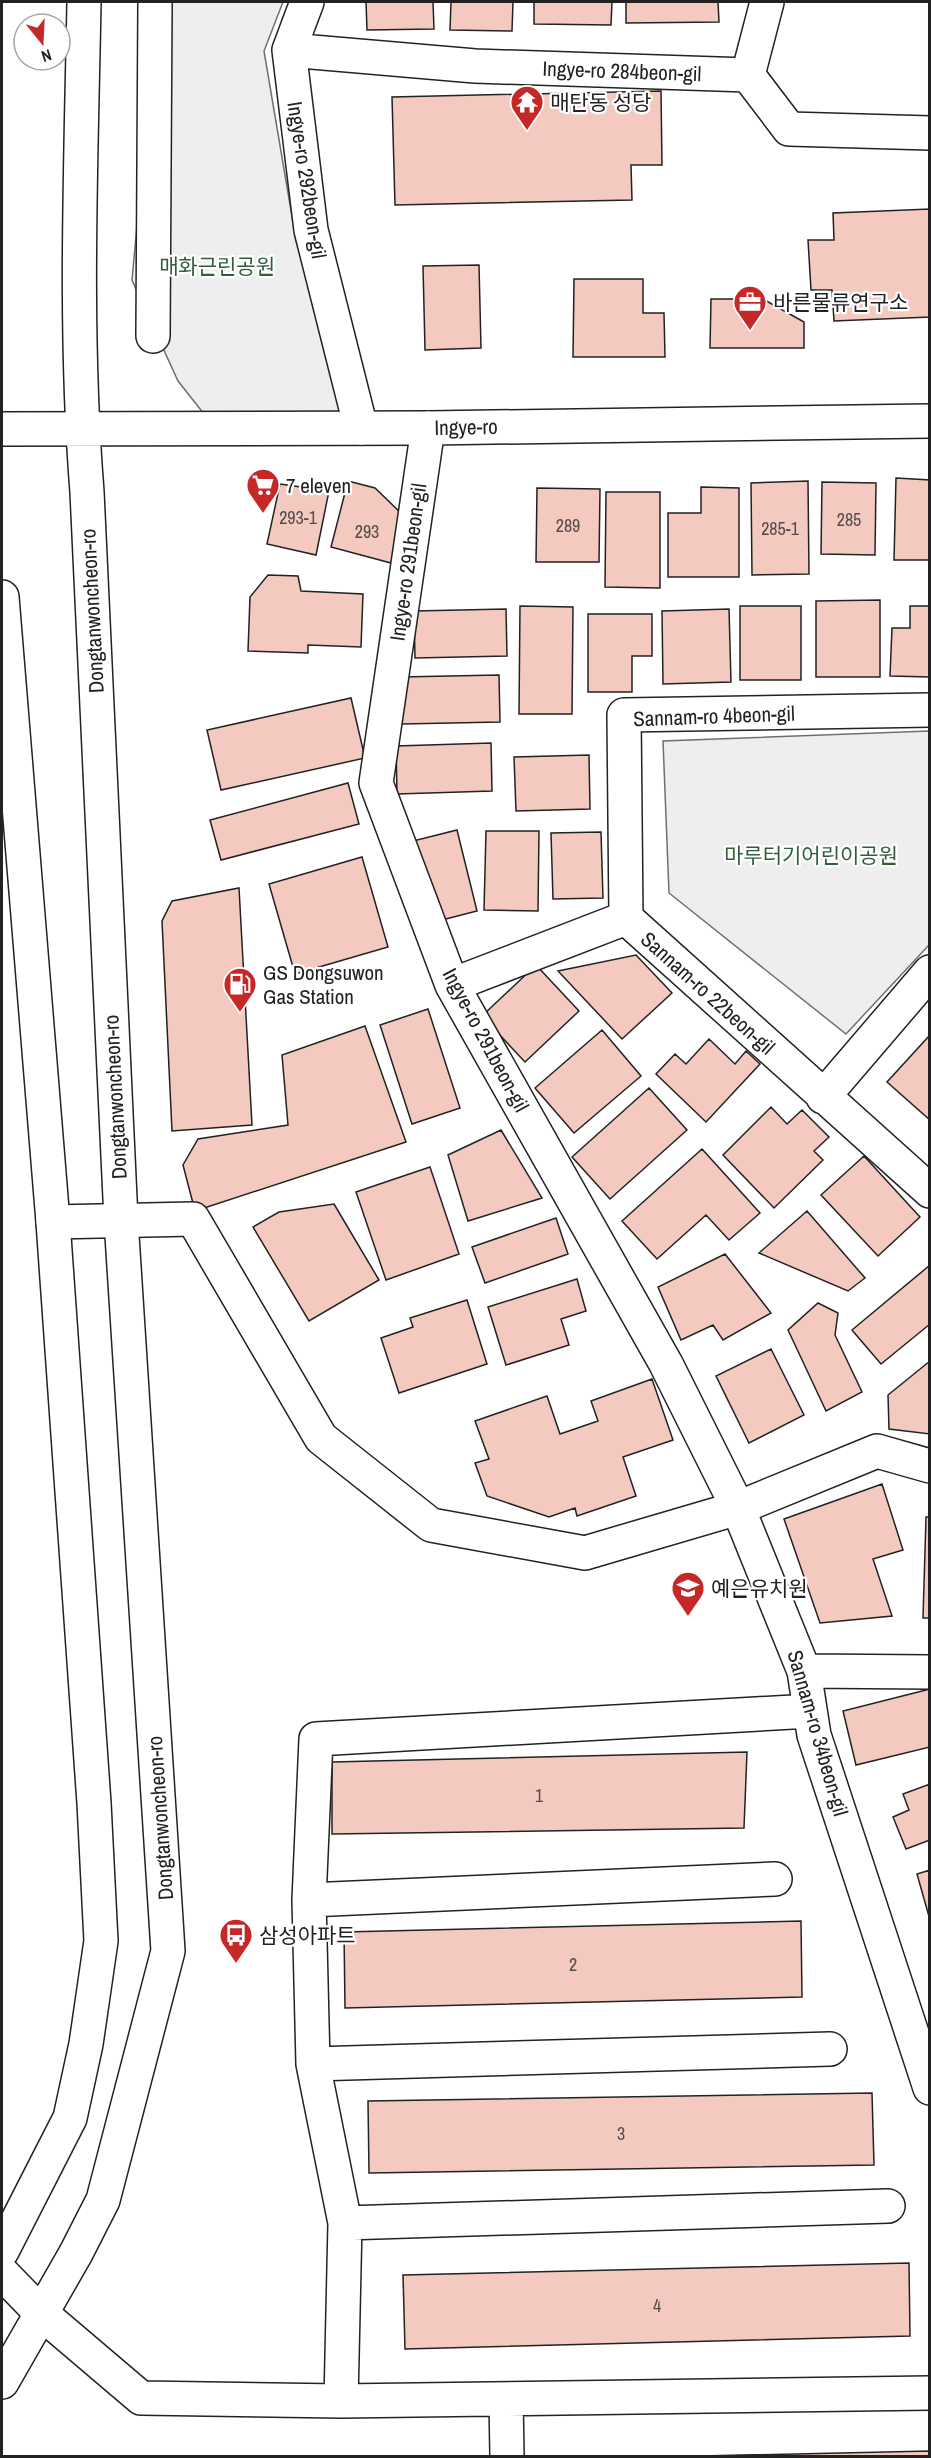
<svg xmlns="http://www.w3.org/2000/svg" width="931" height="2458" font-family="'Archivo Narrow','Noto Sans KR',sans-serif">
  <rect width="100%" height="100%" fill="#fff"/>
  <path fill="#eee" stroke="#6f6f6f" stroke-width="1.5" d="M 151,2 L 283,2 L 264,51 L 296,240 L 347,415 L 208,419 L 178,381 L 132,280 L 153,50 Z
    M 929,731 L 929,945 L 846,1034 L 669,893 L 663,741 Z"/>
  <path fill="#f3c9c0" stroke="#222" stroke-width="1.5" d="M 366,2 L 433,2 L 434,29 L 367,30 Z
    M 451,2 L 513,2 L 512,31 L 450,30 Z
    M 534,2 L 612,2 L 611,25 L 534,24 Z
    M 626,2 L 718,2 L 719,22 L 626,23 Z
    M 661,91 L 662,165 L 631,165 L 632,200 L 395,205 L 392,97 Z
    M 930,209 L 930,317 L 834,321 L 832,290 L 811,290 L 808,240 L 834,240 L 833,213 Z
    M 479,265 L 481,348 L 425,350 L 423,266 Z
    M 574,279 L 643,279 L 643,313 L 664,313 L 665,357 L 573,357 Z
    M 711,299 L 763,299 L 804,322 L 804,348 L 710,348 Z
    M 896,478 L 930,480 L 930,560 L 894,560 Z
    M 348,481 L 375,488 L 404,516 L 391,563 L 331,547 Z
    M 808,481 L 809,574 L 752,575 L 751,483 Z
    M 822,482 L 876,483 L 875,555 L 821,554 Z
    M 280,484 L 329,491 L 316,555 L 267,544 Z
    M 701,487 L 739,488 L 739,577 L 668,577 L 668,513 L 701,513 Z
    M 537,488 L 600,489 L 599,562 L 536,562 Z
    M 606,492 L 660,492 L 660,588 L 605,587 Z
    M 268,575 L 298,576 L 301,591 L 363,594 L 361,647 L 308,645 L 308,653 L 248,651 L 250,597 Z
    M 880,600 L 880,677 L 816,677 L 816,601 Z
    M 520,606 L 573,607 L 572,714 L 519,714 Z
    M 740,606 L 801,606 L 801,680 L 740,680 Z
    M 910,606 L 930,606 L 930,677 L 890,676 L 892,628 L 910,628 Z
    M 506,609 L 507,656 L 415,658 L 414,611 Z
    M 729,609 L 731,682 L 663,684 L 662,611 Z
    M 588,614 L 652,614 L 652,656 L 632,656 L 632,692 L 588,692 Z
    M 499,675 L 500,722 L 402,724 L 400,677 Z
    M 351,698 L 365,758 L 221,790 L 207,730 Z
    M 491,743 L 492,791 L 397,794 L 396,746 Z
    M 589,755 L 590,809 L 516,811 L 514,757 Z
    M 348,783 L 359,824 L 221,860 L 210,820 Z
    M 457,830 L 477,911 L 434,922 L 413,841 Z
    M 486,831 L 539,831 L 538,911 L 484,910 Z
    M 601,832 L 603,898 L 553,899 L 551,833 Z
    M 362,857 L 388,947 L 295,974 L 269,884 Z
    M 239,888 L 252,1125 L 172,1131 L 162,921 L 172,901 Z
    M 636,955 L 672,993 L 622,1039 L 558,971 Z
    M 536,965 L 579,1011 L 525,1062 L 482,1016 Z
    M 428,1009 L 460,1108 L 412,1124 L 380,1025 Z
    M 365,1026 L 406,1142 L 195,1211 L 183,1165 L 198,1139 L 288,1125 L 282,1055 Z
    M 602,1030 L 641,1076 L 574,1133 L 535,1088 Z
    M 930,1035 L 930,1120 L 887,1082 Z
    M 709,1039 L 735,1064 L 746,1051 L 760,1064 L 706,1122 L 656,1074 L 675,1054 L 686,1064 Z
    M 649,1088 L 687,1130 L 610,1199 L 572,1157 Z
    M 771,1107 L 787,1124 L 802,1110 L 829,1137 L 814,1151 L 823,1160 L 774,1208 L 723,1155 Z
    M 501,1130 L 542,1198 L 468,1221 L 448,1155 Z
    M 702,1149 L 760,1213 L 729,1240 L 706,1215 L 657,1259 L 622,1221 Z
    M 864,1156 L 920,1217 L 878,1256 L 821,1195 Z
    M 430,1167 L 459,1254 L 386,1280 L 356,1192 Z
    M 334,1204 L 379,1280 L 309,1321 L 253,1227 L 279,1212 Z
    M 807,1211 L 865,1278 L 848,1291 L 759,1253 Z
    M 556,1218 L 568,1254 L 485,1283 L 472,1247 Z
    M 725,1254 L 771,1313 L 723,1340 L 713,1325 L 681,1340 L 658,1287 Z
    M 930,1265 L 930,1324 L 881,1364 L 852,1330 Z
    M 577,1279 L 586,1311 L 561,1319 L 569,1345 L 506,1365 L 488,1307 Z
    M 467,1300 L 487,1364 L 399,1393 L 381,1338 L 413,1327 L 410,1318 Z
    M 818,1303 L 838,1313 L 835,1335 L 862,1392 L 826,1411 L 788,1330 Z
    M 771,1349 L 804,1415 L 749,1443 L 716,1376 Z
    M 930,1361 L 930,1434 L 889,1429 L 888,1395 Z
    M 652,1379 L 673,1440 L 623,1457 L 636,1496 L 577,1516 L 575,1508 L 549,1517 L 487,1496 L 475,1463 L 489,1459 L 475,1421 L 547,1396 L 560,1434 L 598,1421 L 591,1401 Z
    M 882,1484 L 903,1550 L 873,1559 L 892,1616 L 820,1623 L 784,1519 Z
    M 926,1517 L 930,1517 L 930,1618 L 923,1618 Z
    M 930,1689 L 930,1747 L 856,1765 L 843,1711 Z
    M 747,1752 L 744,1828 L 332,1834 L 332,1762 Z
    M 930,1784 L 930,1840 L 906,1849 L 893,1817 L 909,1810 L 903,1794 Z
    M 930,1870 L 930,1920 L 917,1874 Z
    M 801,1921 L 802,1997 L 345,2008 L 344,1932 Z
    M 872,2093 L 874,2165 L 369,2173 L 368,2101 Z
    M 909,2263 L 910,2336 L 405,2349 L 403,2275 Z
    M 930,2451 L 930,2456 L 700,2456 Z"/>
  <g fill="none" stroke-linecap="round" stroke-linejoin="round">
    <defs>
      <path id="street" d="M 307,2 L 289,50 L 311,230 L 361,428
        M 289,50 L 475,66 L 748,75 L 789,129 L 930,133
        M 748,75 L 767,2
        M 153,336 L 155,2
        M 428,428 L 376,783 L 452,985 L 666,1364 L 738,1508 L 804,1671 L 814,1735 L 930,2088
        M 626,918 L 624,715 L 930,710
        M 452,985 L 626,918 L 930,1191
        M 823,1097 L 930,972
        M 53,1222 L 193,1219 L 321,1438 L 431,1525 L 585,1553 L 738,1508 L 877,1451 L 930,1466
        M 804,1671 L 930,1672
        M 309,1900 L 775,1879
        M 313,2064 L 830,2049
        M 345,2223 L 888,2206
        M 2,2273 L 41,2313 L 141,2398 L 341,2401 L 930,2393
        M 506,2399 L 507,2456
        M 341,2401 L 345,2223 L 313,2064 L 309,1900 L 316,1739 L 810,1711"/>
      <path id="secondary" d="M 2,429 L 428,428 L 930,421
        M 2,597 L 53,1222 L 94,1803 L 101,1941 L 86,2044 L 70,2118 L 2,2251
        M 2,2382 L 76,2253 L 103,2200 L 168,1951 L 121,1220 L 87,492 C 74,329 81,165 84,2"/>
    </defs>
    <use href="#street" stroke="#222" stroke-width="36"/>
    <use href="#secondary" stroke="#222" stroke-width="36"/>
    <use href="#street" stroke="#fff" stroke-width="33"/>
    <use href="#secondary" stroke="#fff" stroke-width="33"/>
  </g>
  <defs>
    <symbol id="temple-pin" viewBox="-11 -11 22 30"><path d="M0 17L-7.5 6A9.5 9.5 0 1 1 7.5 6Z" fill="#c62828" stroke="#fff"/><path d="M0-6L5-2H3V0L6.5 2.5H4V6H1.5V3h-3V6H-4V2.5H-6.5L-3 0V-2H-5Z" fill="#fff"/></symbol>
    <symbol id="office-pin" viewBox="-11 -11 22 30"><path d="M0 17L-7.5 6A9.5 9.5 0 1 1 7.5 6Z" fill="#c62828" stroke="#fff"/><path d="M-6-3h4V-5.5h4V-3h4V5H-6ZM-1-4.5V-3h2v-1.5ZM-6 0V1H6V0Z" fill="#fff"/></symbol>
    <symbol id="supermarket-pin" viewBox="-11 -11 22 30"><path d="M0 17L-7.5 6A9.5 9.5 0 1 1 7.5 6Z" fill="#c62828" stroke="#fff"/><path d="M-6-5.5h2.5l.6 2H6L4.5 2H-2.5L-4.4-4H-6ZM-1.5 3.2a1.3 1.3 0 1 0 .1 0ZM3 3.2a1.3 1.3 0 1 0 .1 0Z" fill="#fff"/></symbol>
    <symbol id="fuel-pin" viewBox="-11 -11 22 30"><path d="M0 17L-7.5 6A9.5 9.5 0 1 1 7.5 6Z" fill="#c62828" stroke="#fff"/><path d="M-5.5-6h7V0h2V4h1.3V-2.5L3-4.5l.8-.8L6-3V5H2.5V1h-1V6h-7ZM-4.2-4.7v3.2H.2V-4.7Z" fill="#fff"/></symbol>
    <symbol id="school-pin" viewBox="-11 -11 22 30"><path d="M0 17L-7.5 6A9.5 9.5 0 1 1 7.5 6Z" fill="#c62828" stroke="#fff"/><path d="M0-5L7-2L0 1L-7-2ZM-4 1L0 2.5L4 1V4Q0 6-4 4Z" fill="#fff"/></symbol>
    <symbol id="bus-pin" viewBox="-11 -11 22 30"><path d="M0 17L-7.5 6A9.5 9.5 0 1 1 7.5 6Z" fill="#c62828" stroke="#fff"/><path d="M-5-6H5V4H4V6H2V4H-2V6H-4V4H-5ZM-3.5-4V0h7V-4ZM-3.5 1.2v1.5H-2V1.2ZM2 1.2v1.5H3.5V1.2Z" fill="#fff"/></symbol>
  </defs>
  <g fill-rule="evenodd">
    <use href="#temple-pin" x="508" y="83" width="38" height="52"/>
    <use href="#office-pin" x="731" y="283" width="38" height="52"/>
    <use href="#supermarket-pin" x="244" y="466" width="38" height="52"/>
    <use href="#fuel-pin" x="221" y="965" width="38" height="52"/>
    <use href="#school-pin" x="669" y="1569" width="38" height="52"/>
    <use href="#bus-pin" x="217" y="1916" width="38" height="52"/>
  </g>
  <g text-anchor="middle" dominant-baseline="central" stroke-width="4.5" stroke-linejoin="round" paint-order="stroke">
    <g font-size="18" fill="#564c4a">
      <text x="298" y="517">293-1</text>
      <text x="849" y="519">285</text>
      <text x="568" y="525">289</text>
      <text x="780" y="528">285-1</text>
      <text x="367" y="531">293</text>
      <text x="539" y="1795">1</text>
      <text x="573" y="1964">2</text>
      <text x="621" y="2133">3</text>
      <text x="657" y="2305">4</text>
    </g>
    <g font-size="21" fill="#222" stroke="#fff">
      <text transform="translate(622 71) rotate(2)">Ingye-ro 284beon-gil</text>
      <text transform="translate(307 180) rotate(81)">Ingye-ro 292beon-gil</text>
      <text transform="translate(466 427) rotate(-1)">Ingye-ro</text>
      <text transform="translate(408 562) rotate(-82)">Ingye-ro 291beon-gil</text>
      <text transform="translate(92 611) rotate(-93)">Dongtanwoncheon-ro</text>
      <text transform="translate(714 716) rotate(-2)">Sannam-ro 4beon-gil</text>
      <text transform="translate(708 993) rotate(42)">Sannam-ro 22beon-gil</text>
      <text transform="translate(486 1040) rotate(62)">Ingye-ro 291beon-gil</text>
      <text transform="translate(115 1097) rotate(-93)">Dongtanwoncheon-ro</text>
      <text transform="translate(818 1733) rotate(74)">Sannam-ro 34beon-gil</text>
      <text transform="translate(160 1818) rotate(-94)">Dongtanwoncheon-ro</text>
    </g>
    <g font-size="21" fill="#222" stroke="#fff" text-anchor="start">
      <text x="550" y="102">매탄동 성당</text>
      <text x="773" y="302">바른물류연구소</text>
      <text x="286" y="485">7 eleven</text>
      <text x="263" y="972">GS Dongsuwon<tspan x="263" dy="24">Gas Station</tspan></text>
      <text x="711" y="1588">예은유치원</text>
      <text x="259" y="1935">삼성아파트</text>
    </g>
    <g font-size="21" fill="#2f5e38" stroke="#fff">
      <text x="217" y="266">매화근린공원</text>
      <text x="811" y="855">마루터기어린이공원</text>
    </g>
  </g>
  <rect width="931" height="2458" fill="none" stroke="#222222" stroke-width="6"/>
  <g transform="translate(42 42) rotate(162)"><circle r="28" fill="#ffffff" stroke="#a7a7a7" stroke-width="1.5"/>
  <path d="M0-4.5L10 22L0 15L-10 22Z" fill="#c62828"/>
  <text y="-9" font-size="16" font-weight="bold" text-anchor="middle" fill="#222222">N</text>
  </g>
</svg>
